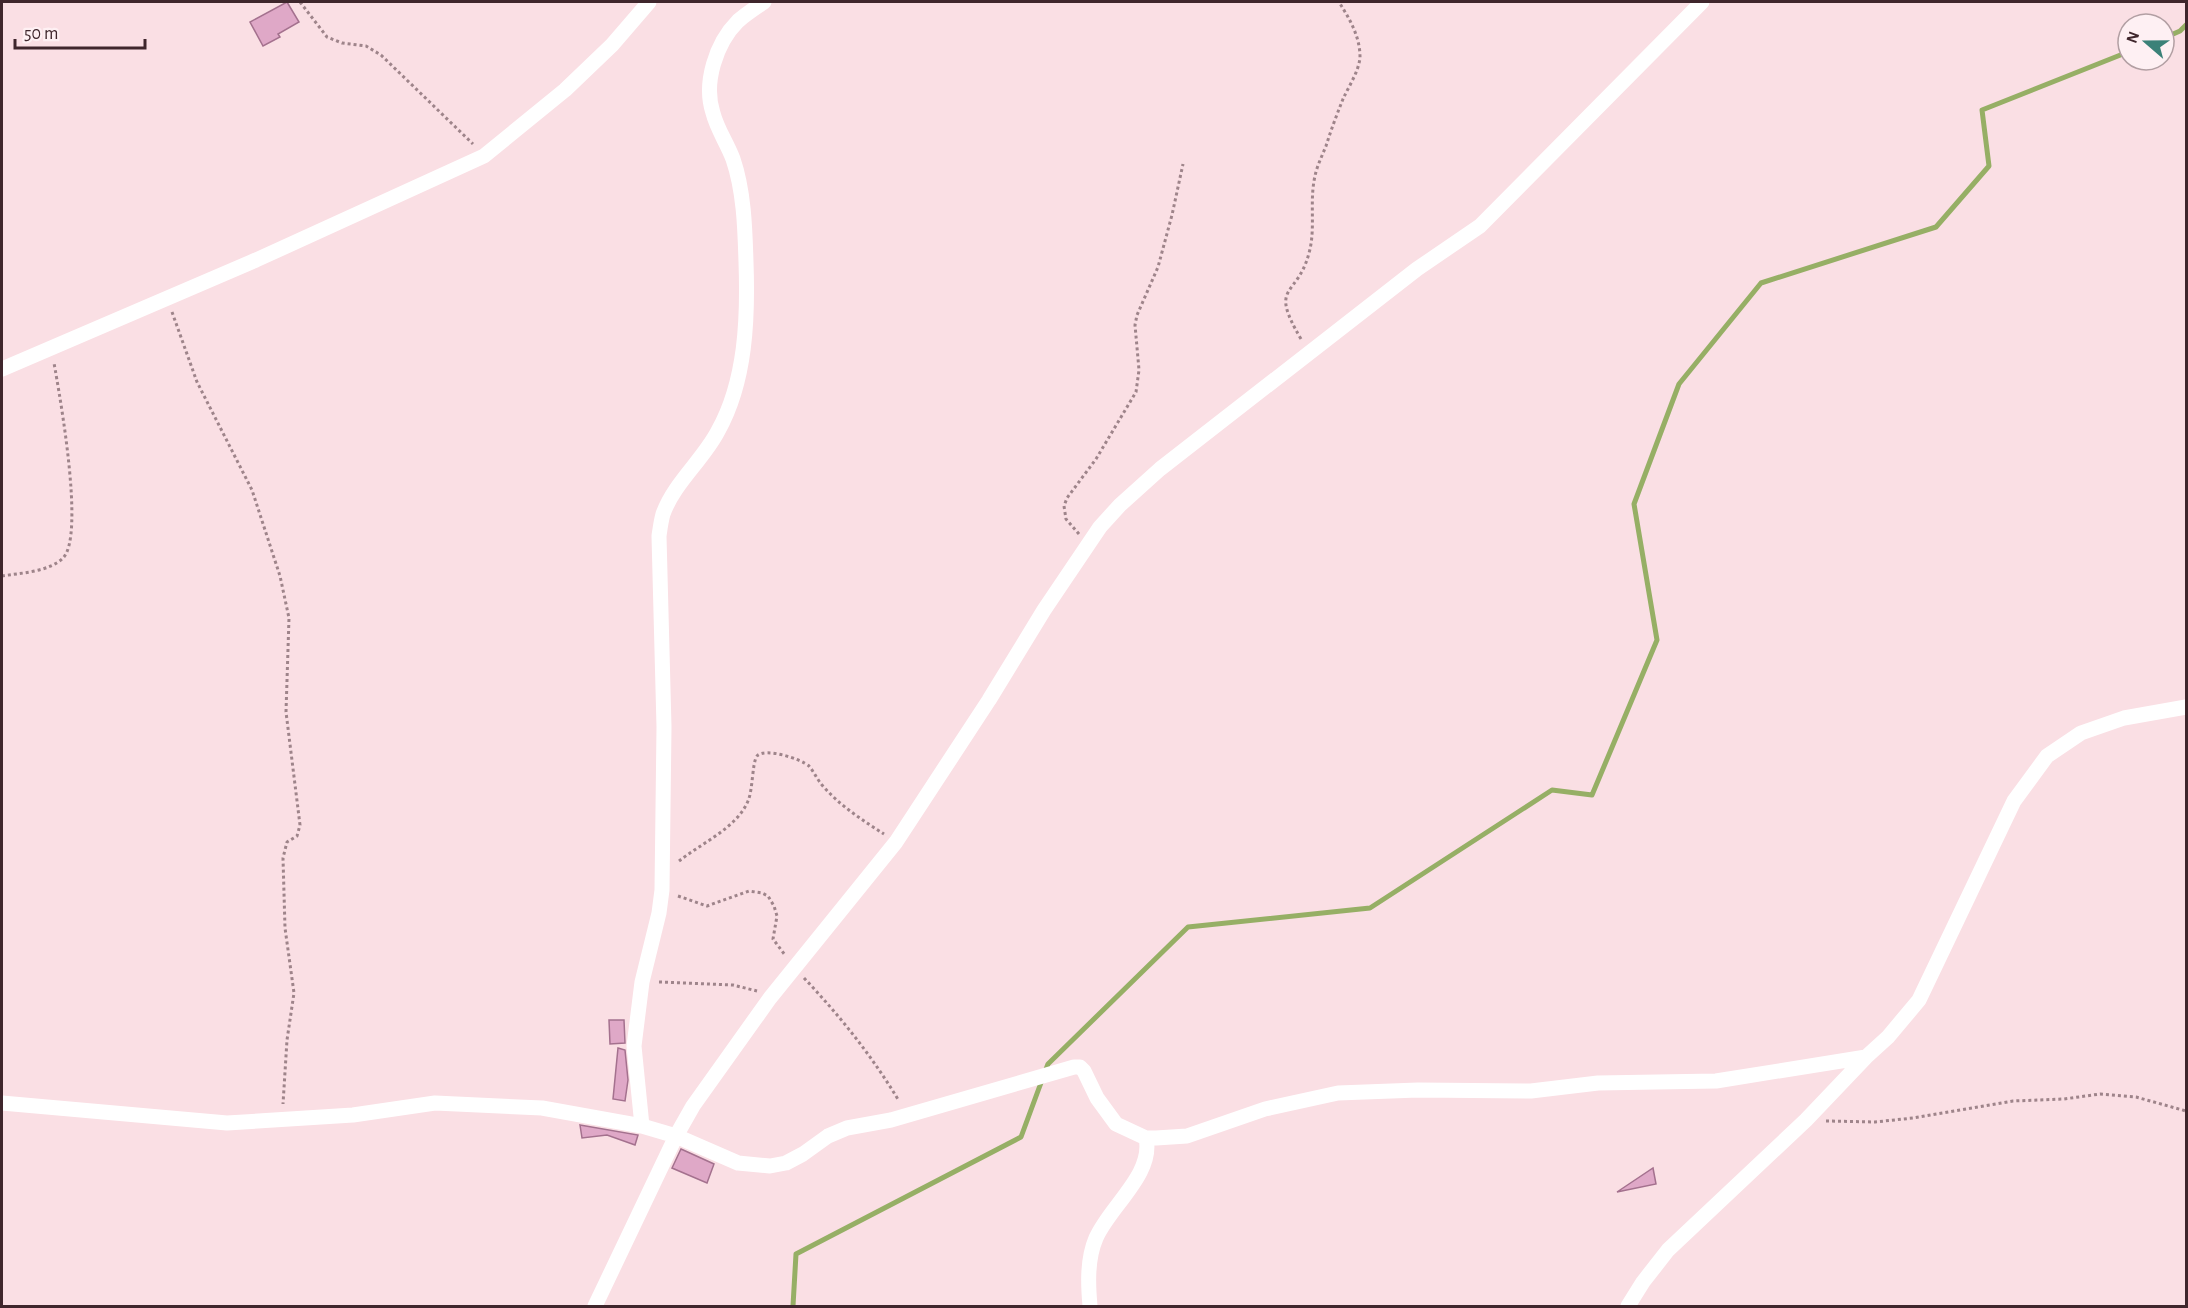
<svg xmlns="http://www.w3.org/2000/svg" width="2188" height="1308" font-family="'Alegreya Sans',sans-serif">
  <rect width="100%" height="100%" fill="#fadfe4"/>
  <g fill="none" stroke-linecap="round" stroke-linejoin="round">
    <path stroke="#96af65" stroke-width="5" d="M 2164,38 L 2180,31 L 2186,25
      M 1045,1072 L 1048,1064 L 1188,927 L 1370,908 L 1552,790 L 1592,795 L 1657,640 L 1634,504 L 1679,384 L 1761,283 L 1936,227 L 1989,166 L 1982,110 L 2128,52
      M 793,1306 L 796,1254 L 1021,1137 L 1042,1080"/>
  </g>
  <path fill="#dfa8c7" stroke="#a4718e" stroke-width="1.5" d="M 287,2 L 299,22 L 278,34 L 280,37 L 263,46 L 250,22 Z
    M 609,1020 L 624,1020 L 625,1043 L 610,1044 Z
    M 618,1048 L 625,1050 L 628,1080 L 625,1101 L 613,1099 Z
    M 580,1125 L 638,1135 L 635,1145 L 607,1135 L 582,1138 Z
    M 681,1149 L 714,1164 L 707,1183 L 672,1168 Z
    M 1653,1168 L 1656,1184 L 1617,1192 Z"/>
  <g fill="none" stroke-linecap="round" stroke-linejoin="round">
    <path stroke="#9e848a" stroke-width="3" stroke-dasharray="3 3" stroke-linecap="butt" d="M 300,2 L 327,37 L 342,43 L 366,46 L 381,55 L 473,144
      M 172,312 L 197,382 L 252,490 L 280,576 L 289,618 L 286,712 L 300,825 L 297,836 L 287,842 L 283,858 L 285,928 L 294,993 L 287,1040 L 283,1104
      M 1301,339 C 1268,283 1297,299 1309,253 C 1316,228 1309,202 1315,176 C 1317,166 1322,156 1326,146 C 1331,130 1337,114 1343,99 C 1349,86 1359,71 1360,57 C 1360,36 1349,18 1339,2
      M 1079,534 L 1066,519 L 1064,506 L 1067,498 L 1096,459 L 1136,392 L 1139,370 L 1135,325 L 1137,315 L 1158,267 L 1172,215 L 1183,164
      M 2,576 C 20,573 49,572 63,558 C 85,536 60,397 54,363
      M 679,861 C 700,844 737,828 748,801 C 753,790 752,763 757,756 C 765,747 801,759 809,766 C 814,772 817,779 822,785 C 839,805 862,820 884,834
      M 678,896 L 707,906 L 749,891 L 762,893 L 768,896 L 774,906 L 777,916 L 773,939 L 785,955
      M 804,978 C 840,1016 872,1056 899,1101
      M 659,982 L 733,985 L 757,991
      M 1826,1121 L 1875,1122 L 1913,1118 L 2013,1101 L 2064,1099 L 2100,1094 L 2136,1097 L 2186,1111"/>
    <path stroke="#fff" stroke-width="15" d="M 2,369 L 256,260 L 484,156 L 565,90 L 612,45 L 649,2
      M 2,1103 L 227,1123 L 353,1115 L 435,1103 L 542,1108 L 642,1126 L 676,1136 L 738,1163 L 770,1166 L 786,1163 L 803,1154 L 828,1136 L 847,1128 L 891,1120 L 1074,1067 L 1080,1067 L 1084,1071 L 1097,1098 L 1116,1124 L 1146,1138 L 1156,1138 L 1187,1136 L 1265,1109 L 1338,1093 L 1418,1090 L 1531,1091 L 1598,1083 L 1716,1081 L 1866,1057
      M 642,1126 L 634,1046 L 642,982 L 659,913 L 662,890 L 664,727 L 659,536 C 660,529 661,521 663,514 C 674,483 703,460 718,431 C 746,381 748,318 746,262 C 745,229 744,191 733,159 C 727,143 717,129 713,113 C 703,83 716,43 738,21 C 746,14 755,8 764,2
      M 595,1306 L 676,1136 L 693,1106 L 770,998 L 896,842 L 989,700 L 1044,610 L 1100,527 L 1120,505 L 1160,469 L 1417,269 L 1480,226 L 1702,2
      M 1090,1306 C 1088,1284 1087,1259 1096,1238 C 1110,1206 1154,1174 1146,1138
      M 1628,1306 L 1643,1282 L 1668,1250 L 1806,1120 L 1866,1057 L 1888,1037 L 1919,1000 L 2014,801 L 2047,756 L 2081,733 L 2124,718 L 2186,707"/>
  </g>
  <rect width="2188" height="1308" fill="none" stroke="#3f262c" stroke-width="6"/>
  <g transform="translate(2146 42) rotate(290)"><circle r="28" fill="#fef0f3" stroke="#b29fa3" stroke-width="1.5"/>
  <path d="M0-4.5L10 22L0 15L-10 22Z" fill="#3b8178"/>
  <text y="-9" font-size="16" font-weight="bold" text-anchor="middle" fill="#3f262c">N</text>
  </g>
  <path d="M15 39v9h130v-9" fill="none" stroke="#3f262c" stroke-width="3"/>
  <text x="24" y="39" font-size="18" fill="#3f262c" stroke="#fef0f3" stroke-width="4.5" paint-order="stroke">50 m</text>
</svg>
